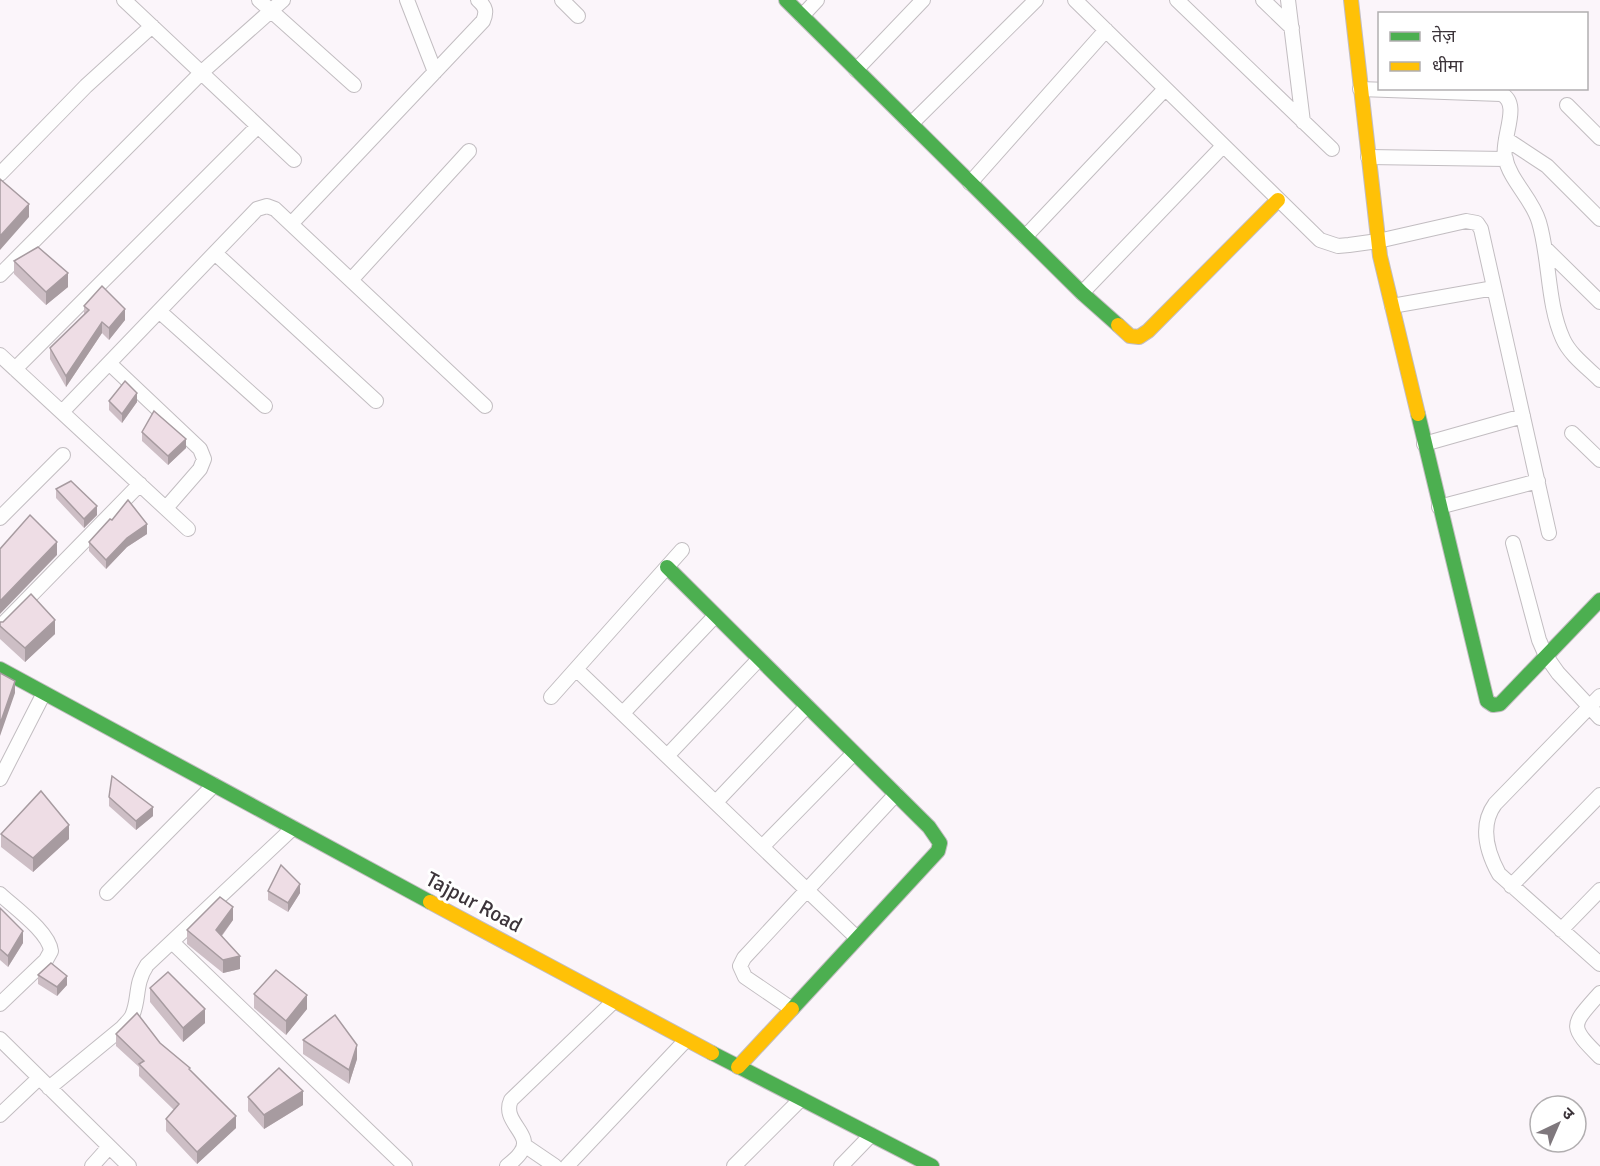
<svg xmlns="http://www.w3.org/2000/svg" width="1600" height="1166" font-family="Signika,'Noto Sans Devanagari',sans-serif">
  <rect width="100%" height="100%" fill="#fbf5fa"/>
  <g fill="none" stroke-linecap="round" stroke-linejoin="round">
    <defs>
      <path id="street" d="M 124,0 L 294,160
        M 259,0 L 354,85
        M 407,0 L 435,72
        M 562,0 L 578,16
        M 1075,0 L 1320,240 L 1338,246 L 1349,245 L 1378,241 L 1466,221 L 1477,223 L 1481,229 L 1549,533
        M 1177,0 L 1332,149
        M 1263,0 L 1292,28
        M 1288,0 L 1303,122
        M 802,16 L 817,0
        M 856,70 L 923,0
        M 1360,89 L 1501,94 C 1522,103 1501,138 1505,157 C 1510,181 1532,198 1539,222 C 1550,259 1547,304 1563,339 C 1570,355 1588,368 1600,380
        M 1567,105 L 1600,138
        M 911,124 L 1036,0
        M 1506,139 L 1547,166 L 1600,219
        M 1368,157 L 1506,159
        M 0,174 L 86,86 L 152,26
        M 970,183 L 1106,30
        M 291,224 L 483,21 C 487,12 486,7 478,0
        M 1025,237 L 1165,89
        M 1545,248 L 1600,302
        M 215,253 L 376,401
        M 0,275 L 202,72 L 283,0
        M 351,280 L 469,151
        M 1082,293 L 1223,146
        M 1392,306 L 1494,288
        M 159,311 L 265,406
        M 0,355 L 188,529
        M 109,363 L 200,449 L 204,459 L 200,469 L 166,508
        M 15,369 L 258,126
        M 62,412 L 257,209 L 267,206 L 275,209 L 485,406
        M 1572,433 L 1600,460
        M 1424,444 L 1523,416
        M 1439,507 L 1538,481
        M 0,518 L 63,455
        M 1513,543 L 1539,640 L 1546,656 L 1558,673 L 1600,718
        M 0,627 L 140,484
        M 576,669 L 857,938
        M 1600,696 L 1495,804 C 1479,826 1487,852 1499,874 L 1600,964
        M 551,697 L 682,550
        M 623,713 L 715,616
        M 667,756 L 759,659
        M 0,779 L 44,693
        M 716,802 L 807,706
        M 762,847 L 854,753
        M 1511,886 L 1600,795
        M 107,893 L 214,785
        M 0,894 C 15,908 49,932 51,951 L 46,960 L 0,1004
        M 1561,930 L 1600,890
        M 172,942 L 405,1166
        M 1600,993 C 1571,1026 1568,1025 1600,1057
        M 792,1009 L 745,977 L 740,966 L 744,958 L 896,794
        M 0,1039 L 129,1166
        M 49,1088 L 122,1028 C 125,1024 130,1020 132,1016 C 140,998 134,985 147,965 L 293,828
        M 0,1115 L 39,1078
        M 524,1145 L 555,1166
        M 92,1166 L 109,1147
        M 507,1166 C 512,1162 518,1157 521,1152 C 534,1134 501,1122 511,1100 L 614,1001
        M 567,1166 L 686,1040
        M 734,1166 L 801,1099
        M 841,1166 L 871,1135"/>
      <path id="fast" d="M 786,0 L 1082,293 L 1118,325
        M 1418,414 L 1487,701 L 1493,705 L 1500,704 L 1600,600
        M 667,567 L 929,827 L 940,843 L 938,851 L 792,1009
        M 0,669 L 430,902
        M 712,1053 L 932,1166"/>
      <path id="slow" d="M 1351,0 L 1380,256 L 1418,414
        M 1118,325 L 1130,336 L 1139,337 L 1148,331 L 1278,200
        M 430,902 L 712,1053
        M 738,1067 L 792,1009"/>
    </defs>
    <use href="#street" stroke="#c2bdc1" stroke-width="16"/>
    <use href="#fast" stroke="#c2bdc1" stroke-width="16"/>
    <use href="#slow" stroke="#c2bdc1" stroke-width="16"/>
    <use href="#street" stroke="#fefefe" stroke-width="14"/>
    <use href="#fast" stroke="#4caf50" stroke-width="14"/>
    <use href="#slow" stroke="#ffc107" stroke-width="14"/>
  </g>
  <path fill="#cdbec5" d="M 14,261 L 68,287 L 46,305 L 14,274 Z
    M 84,306 L 125,320 L 109,340 L 102,333 L 66,387 L 50,359 L 50,348 L 84,314 Z
    M 109,401 L 137,402 L 122,423 L 109,410 Z
    M 142,432 L 186,448 L 168,465 L 142,441 Z
    M 56,489 L 97,515 L 84,528 L 56,498 Z
    M 112,520 L 147,534 L 127,547 L 106,569 L 89,551 L 89,542 Z
    M 0,622 L 55,634 L 25,662 L 0,639 Z
    M 109,797 L 153,816 L 136,830 L 109,806 Z
    M 1,834 L 69,839 L 33,872 L 1,847 Z
    M 268,891 L 300,893 L 288,912 L 268,900 Z
    M 0,908 L 23,943 L 8,967 L 0,960 Z
    M 233,920 L 222,936 L 240,969 L 223,973 L 187,944 L 187,930 Z
    M 38,975 L 67,985 L 57,996 L 38,984 Z
    M 150,988 L 205,1023 L 183,1042 L 150,1002 Z
    M 254,994 L 307,1009 L 286,1035 L 254,1008 Z
    M 116,1034 L 160,1043 L 190,1070 L 236,1128 L 197,1164 L 166,1131 L 166,1119 L 174,1110 L 139,1076 L 139,1067 L 116,1046 Z
    M 303,1040 L 357,1059 L 349,1084 L 303,1054 Z
    M 248,1097 L 303,1105 L 264,1129 L 248,1111 Z"/>
  <path fill="#a79ba0" d="M 29,204 L 29,217 L 0,250 L 0,236 Z
    M 68,273 L 68,287 L 46,305 L 46,292 Z
    M 125,309 L 125,320 L 109,340 L 109,328 Z
    M 102,322 L 102,333 L 66,387 L 66,376 Z
    M 137,393 L 137,402 L 122,423 L 122,414 Z
    M 186,439 L 186,448 L 168,465 L 168,456 Z
    M 97,506 L 97,515 L 84,528 L 84,519 Z
    M 147,524 L 147,534 L 127,547 L 106,569 L 106,560 L 127,538 Z
    M 57,542 L 57,555 L 0,614 L 0,601 Z
    M 55,620 L 55,634 L 25,662 L 25,648 Z
    M 15,681 L 15,693 L 0,736 L 0,724 Z
    M 153,807 L 153,816 L 136,830 L 136,821 Z
    M 69,825 L 69,839 L 33,872 L 33,858 Z
    M 300,884 L 300,893 L 288,912 L 288,903 Z
    M 233,907 L 233,920 L 216,943 L 216,930 Z
    M 23,931 L 23,943 L 8,967 L 8,956 Z
    M 240,956 L 240,969 L 223,973 L 223,960 Z
    M 67,976 L 67,985 L 57,996 L 57,987 Z
    M 307,995 L 307,1009 L 286,1035 L 286,1021 Z
    M 205,1009 L 205,1023 L 183,1042 L 183,1028 Z
    M 357,1045 L 357,1059 L 349,1084 L 349,1070 Z
    M 303,1091 L 303,1105 L 264,1129 L 264,1115 Z
    M 236,1116 L 236,1128 L 197,1164 L 197,1152 Z"/>
  <path fill="#eedde5" stroke="#a79ba0" stroke-width="1.5" d="M 0,179 L 29,204 L 0,236 Z
    M 38,247 L 68,273 L 46,292 L 14,261 Z
    M 102,286 L 125,309 L 109,328 L 102,322 L 66,376 L 50,348 L 89,310 L 84,306 Z
    M 125,381 L 137,393 L 122,414 L 109,401 Z
    M 154,411 L 186,439 L 168,456 L 142,432 Z
    M 71,481 L 97,506 L 84,519 L 56,489 Z
    M 128,500 L 147,524 L 127,538 L 106,560 L 89,542 L 110,519 L 112,520 Z
    M 30,515 L 57,542 L 0,601 L 0,549 Z
    M 31,594 L 55,620 L 25,648 L 0,626 L 0,622 L 3,622 Z
    M 0,673 L 15,681 L 0,724 Z
    M 112,776 L 153,807 L 136,821 L 109,797 Z
    M 41,791 L 69,825 L 33,858 L 1,834 Z
    M 281,865 L 300,884 L 288,903 L 268,891 Z
    M 220,897 L 233,907 L 216,930 L 240,956 L 223,960 L 187,930 Z
    M 0,908 L 23,931 L 8,956 L 0,949 Z
    M 51,963 L 67,976 L 57,987 L 38,975 Z
    M 276,970 L 307,995 L 286,1021 L 254,994 Z
    M 168,972 L 205,1009 L 183,1028 L 150,988 Z
    M 137,1013 L 160,1043 L 190,1068 L 189,1069 L 236,1116 L 197,1152 L 166,1119 L 179,1104 L 139,1064 L 144,1061 L 116,1034 Z
    M 335,1015 L 357,1045 L 349,1070 L 303,1040 Z
    M 279,1068 L 303,1091 L 264,1115 L 248,1097 Z"/>
  <g text-anchor="middle" dominant-baseline="central" stroke-width="6" stroke-linejoin="round" paint-order="stroke">
    <g font-size="21" fill="#3c343a" stroke="#fff">
      <text transform="translate(474 902) rotate(28)">Tajpur Road</text>
    </g>
  </g>
  <rect x="1378" y="12" width="210" height="78" fill="#ffffff" stroke="#b1aeb0" stroke-width="1.5"/>
  <rect x="1390" y="32" width="30" height="9" fill="#4caf50" stroke="#b1aeb0" stroke-width="1.5"/>
  <text x="1432" y="42" font-size="18" fill="#3c343a">तेज़</text>
  <rect x="1390" y="62" width="30" height="9" fill="#ffc107" stroke="#b1aeb0" stroke-width="1.5"/>
  <text x="1432" y="72" font-size="18" fill="#3c343a">धीमा</text>
  <g transform="translate(1558 1124) rotate(44)"><circle r="28" fill="#ffffff" stroke="#b1aeb0" stroke-width="1.5"/>
  <path d="M0-4.5L10 22L0 15L-10 22Z" fill="#7f787d"/>
  <text y="-9" font-size="16" font-weight="bold" text-anchor="middle" fill="#3c343a">उ</text>
  </g>
</svg>
